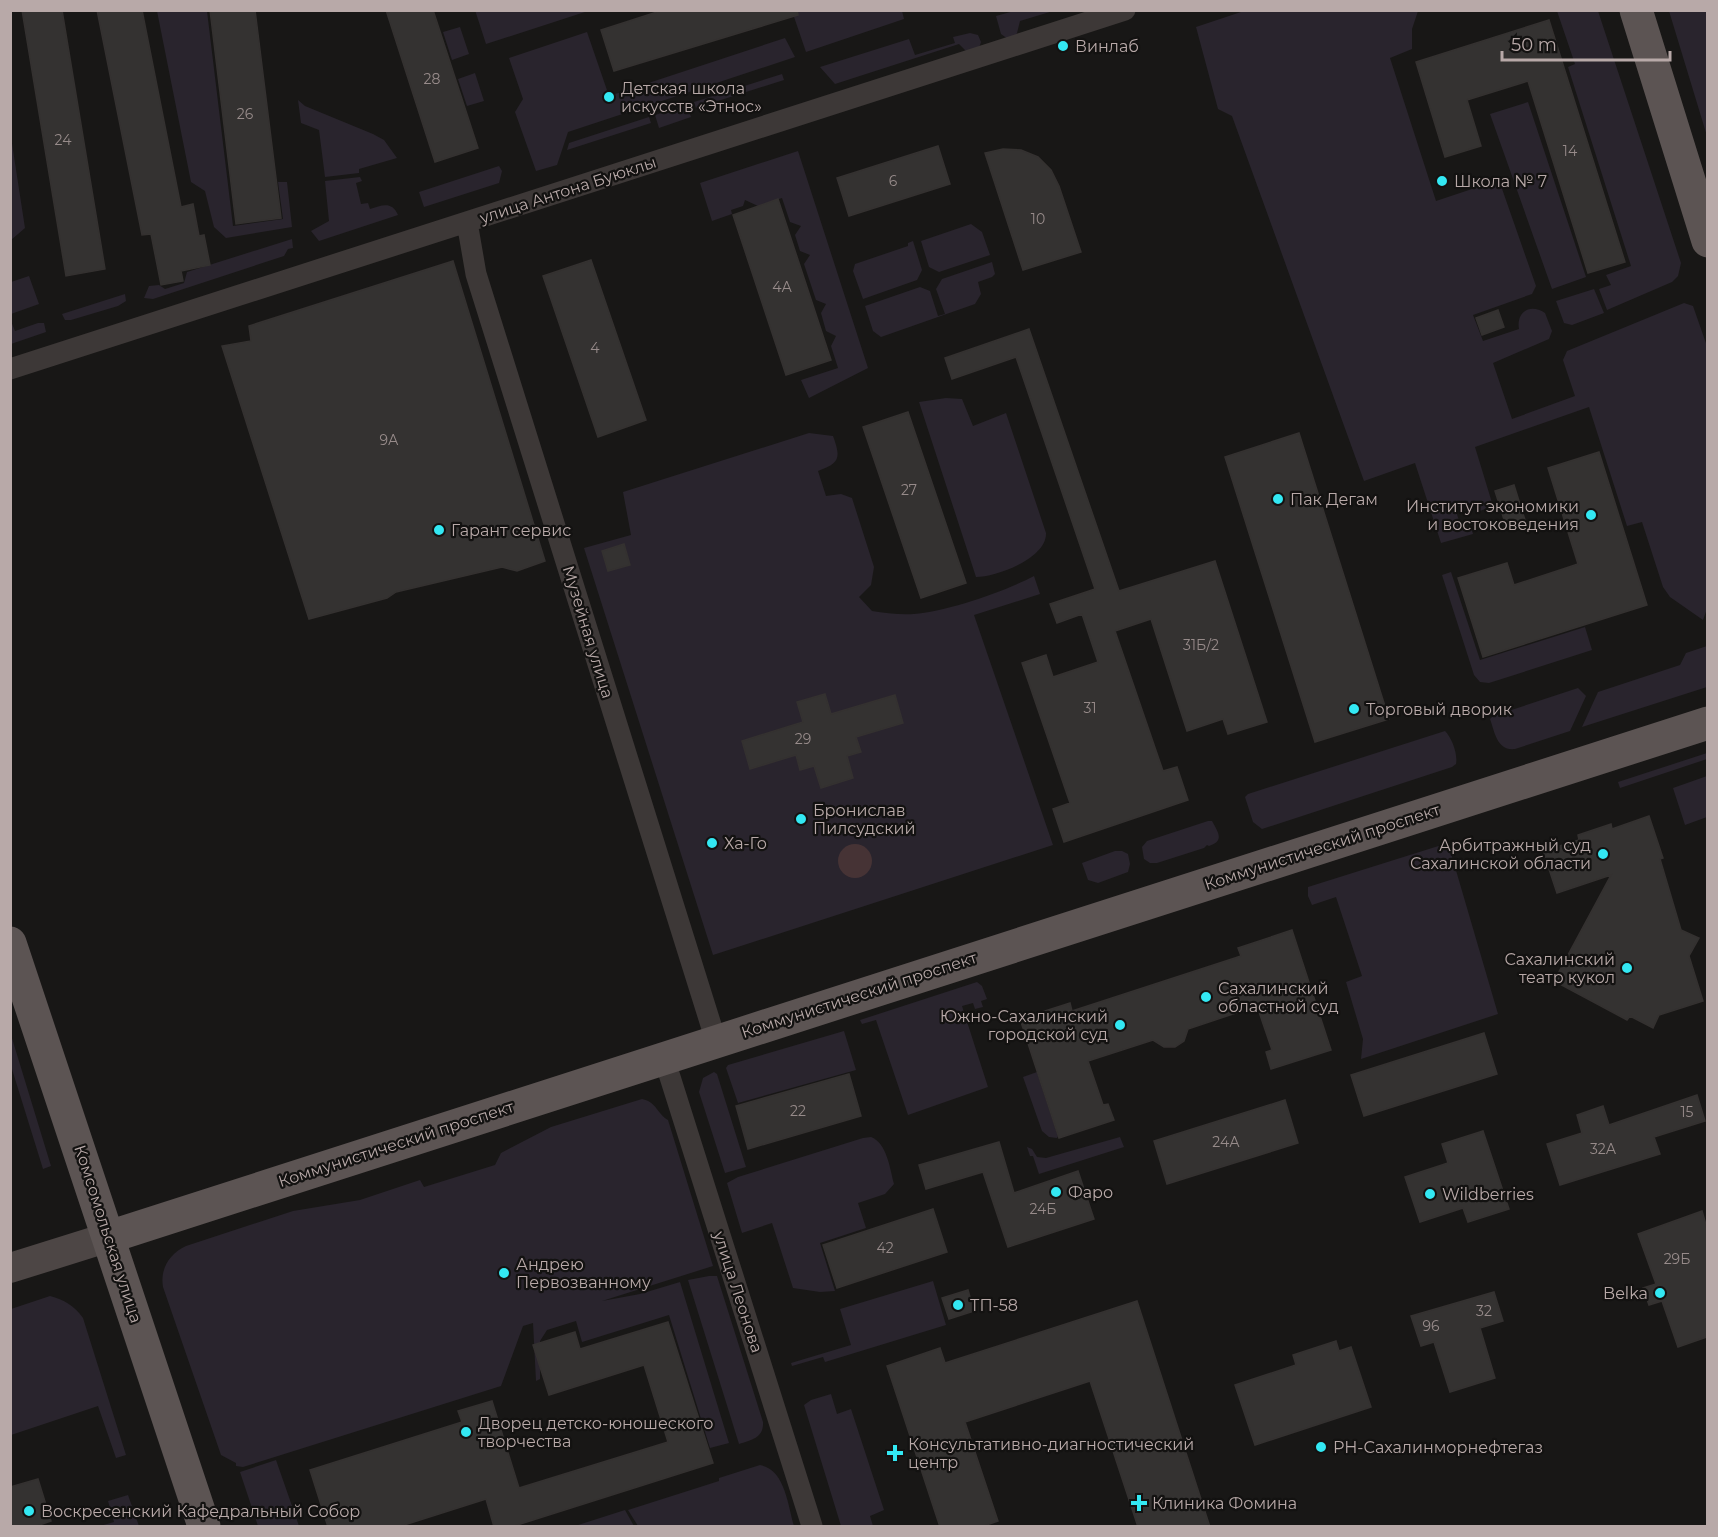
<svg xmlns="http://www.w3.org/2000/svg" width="1718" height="1537" font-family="Montserrat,sans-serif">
  <rect width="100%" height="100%" fill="#181716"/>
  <path fill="#29242d" d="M 475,10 L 588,10 L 588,11 L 486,44 Z
    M 1247,10 L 1418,11 L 1412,29 L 1412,49 L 1390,58 L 1436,201 L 1493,182 L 1500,183 L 1536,286 L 1532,294 L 1473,315 L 1483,341 L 1519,329 C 1516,312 1530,303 1545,313 L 1552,331 L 1549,339 L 1493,363 L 1512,419 L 1575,396 L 1563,360 L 1567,351 L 1684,303 L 1693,306 L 1708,349 L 1708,606 L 1703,620 L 1670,597 L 1663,587 L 1642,522 L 1627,526 L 1589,407 L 1475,447 L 1493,506 L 1480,511 L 1477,501 L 1455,508 L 1462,530 L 1471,527 L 1473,534 L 1441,543 L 1415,463 L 1364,481 L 1232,116 L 1218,109 L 1196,27 Z
    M 157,11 L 207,11 L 233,226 L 283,219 L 278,182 L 287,182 L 292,227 L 226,238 L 214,227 L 205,191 L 191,182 Z
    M 792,11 L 902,11 L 904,19 L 806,52 Z
    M 1014,11 L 1053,11 L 1020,21 L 1016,37 L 1008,39 L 1001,34 L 996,16 Z
    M 1557,11 L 1598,11 L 1681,263 L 1678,276 L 1672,282 L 1607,310 L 1599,289 L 1611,285 L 1606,275 L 1631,266 L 1568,67 L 1575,64 Z
    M 1669,11 L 1707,11 L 1707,136 Z
    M 460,27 L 469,54 L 452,60 L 443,32 Z
    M 587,32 L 609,96 L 785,38 L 795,57 L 568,132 L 557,165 L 536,171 L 515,112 L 523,99 L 509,58 Z
    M 970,33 L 978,35 L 981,42 L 979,48 L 967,52 L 959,44 L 835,84 L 820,67 L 909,39 L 915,55 L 955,43 L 953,37 Z
    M 475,73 L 484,101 L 467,106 L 458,79 Z
    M 782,74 L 784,80 L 696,108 L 694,102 Z
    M 298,100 L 305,106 L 373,134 L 384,140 L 397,158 L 359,169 L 359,173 L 325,177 L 319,130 L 301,123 Z
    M 1528,102 L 1586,277 L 1552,289 L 1490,114 Z
    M 687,105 L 691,117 L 659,128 L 655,115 Z
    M 649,117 L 651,123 L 567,150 L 569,143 Z
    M 11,137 L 25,228 L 11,240 L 10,240 Z
    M 798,151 L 868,368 L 809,398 L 801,380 L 838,368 L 831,346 L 836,336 L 826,331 L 821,313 L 826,304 L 816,300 L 804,264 L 810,255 L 800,251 L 795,235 L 801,226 L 790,222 L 782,198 L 758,206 L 745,200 L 743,206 L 731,210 L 732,214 L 712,221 L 700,183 Z
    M 499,166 L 502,171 L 499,183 L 424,207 L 419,192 Z
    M 360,177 L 362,181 L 356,183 L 361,204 L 368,203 L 370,209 C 382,205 392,201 398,215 L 319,241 L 311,231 L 329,221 L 325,181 Z
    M 971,224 L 982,232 L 990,255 L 939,272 L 929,267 L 921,241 Z
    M 292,239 L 293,248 L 288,249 L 284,256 L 153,299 L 144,298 L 149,286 L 159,285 L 165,289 L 184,283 L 187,272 Z
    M 913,241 L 922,270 L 917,280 L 863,299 L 853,271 L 855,264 L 908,246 L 908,243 Z
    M 992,262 L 995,274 L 992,277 L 978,282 L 981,294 L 975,304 L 881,337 L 873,331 L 865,306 L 920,287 L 930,291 L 938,316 L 945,314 L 936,289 L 942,279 Z
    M 29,276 L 39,304 L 11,314 L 11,282 Z
    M 1594,289 L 1604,313 L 1572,325 L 1564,323 L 1556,301 Z
    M 125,294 L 126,301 L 118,306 L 71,320 L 65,320 L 62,314 Z
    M 10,319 L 15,331 L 38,323 L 44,323 L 46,332 L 11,344 Z
    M 946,398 L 962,399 L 973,426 L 1006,413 L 1046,533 C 1047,558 997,577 976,577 L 919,402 Z
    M 809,433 L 833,436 C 841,458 840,463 818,471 L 826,496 L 841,494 L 852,498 L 874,567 L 871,585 L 859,597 L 872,611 C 885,613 900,615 914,614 C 945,612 1006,591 1034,576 L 1040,594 L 974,615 L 1053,845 L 713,955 L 584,548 L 631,535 L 623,492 Z
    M 1451,572 L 1480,660 L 1585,627 L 1592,650 L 1489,683 L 1480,682 L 1474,675 L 1442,575 Z
    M 1707,646 L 1707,687 L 1582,727 L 1598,692 L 1680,665 L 1686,653 Z
    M 1578,688 L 1586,696 L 1570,731 L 1515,749 C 1497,751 1495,733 1490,719 L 1493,716 Z
    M 1445,731 C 1452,738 1458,754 1456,764 L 1452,767 L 1262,829 L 1253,822 L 1245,797 L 1248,794 Z
    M 1707,753 L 1707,759 L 1620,788 L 1618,782 Z
    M 1707,776 L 1707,817 L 1685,825 L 1673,788 Z
    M 1208,821 L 1212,821 C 1218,832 1225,841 1209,846 L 1207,845 L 1204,848 L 1157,863 L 1150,863 L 1144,859 L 1142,847 L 1147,841 Z
    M 1448,843 L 1498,1014 L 1361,1059 L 1363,1039 L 1346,982 L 1362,976 L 1336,897 L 1312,905 L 1308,896 L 1308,887 Z
    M 1115,851 L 1122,851 L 1128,854 L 1130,864 L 1128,872 L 1098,883 L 1088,880 L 1082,863 Z
    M 977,982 L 982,986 L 987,999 L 981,1001 L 983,1007 L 975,1009 L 973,1003 L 962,1006 L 988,1087 L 908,1115 L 876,1020 L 862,1024 L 860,1020 Z
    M 844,1031 L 856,1070 L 738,1103 L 726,1068 L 728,1065 Z
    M 11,1035 L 51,1166 L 43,1169 L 11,1066 Z
    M 714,1072 L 717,1074 L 746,1167 L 725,1173 L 699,1092 L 703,1078 Z
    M 1037,1072 L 1058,1136 L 1057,1138 L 1049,1137 L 1042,1131 L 1023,1077 Z
    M 642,1099 C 657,1102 657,1114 668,1120 L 713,1266 L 602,1301 L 640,1294 L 680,1282 L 729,1443 L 710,1448 L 669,1315 L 582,1342 L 576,1321 L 547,1330 L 540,1341 L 540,1379 L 536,1381 L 533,1323 L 523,1326 L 501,1386 L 243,1467 L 236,1466 L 236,1463 L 221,1455 L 163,1287 C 160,1269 169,1254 186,1246 L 293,1211 L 360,1200 L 420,1180 L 424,1187 L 495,1165 L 501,1153 L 551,1127 Z
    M 871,1137 C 887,1143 890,1169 894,1184 L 885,1194 L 858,1203 L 866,1228 L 820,1243 L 835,1291 L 820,1292 L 793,1288 L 772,1223 L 742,1233 L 727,1183 L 738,1177 L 863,1138 Z
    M 1120,1137 L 1124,1147 L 1039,1174 L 1033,1156 L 1030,1156 L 1027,1147 L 1032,1149 L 1037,1157 L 1046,1158 Z
    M 709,1276 L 717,1276 L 763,1422 C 764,1438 751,1440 739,1444 L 688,1280 Z
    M 933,1281 L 946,1325 L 825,1362 L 823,1357 L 792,1366 L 791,1363 L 851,1345 L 840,1309 Z
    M 50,1296 C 64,1300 74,1305 83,1318 L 126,1455 L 116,1458 L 98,1406 L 11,1435 L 11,1309 Z
    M 831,1394 L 837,1414 L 851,1409 L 884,1510 L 870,1516 L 873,1526 L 841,1526 L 804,1405 L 811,1400 Z
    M 276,1460 L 299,1526 L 258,1526 L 240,1472 Z
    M 760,1465 C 785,1469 788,1506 794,1526 L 638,1526 L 628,1510 L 719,1481 L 719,1478 Z
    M 128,1495 L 139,1526 L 100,1526 L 114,1522 L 108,1501 Z
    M 625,1510 L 634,1526 L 575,1526 Z"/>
  <path fill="#463335" d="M838 861a17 17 0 1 1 34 0a17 17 0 1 1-34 0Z"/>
  <path fill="#343231" stroke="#343130" stroke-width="1.5" d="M 22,10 L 62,10 L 105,269 L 66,276 Z
    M 97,10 L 142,10 L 181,207 L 193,204 L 199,236 L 204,235 L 210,265 L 181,271 L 183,281 L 161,285 L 151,234 L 142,235 Z
    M 210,10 L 255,10 L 281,218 L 236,224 Z
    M 386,10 L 433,10 L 478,148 L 435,162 Z
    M 663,10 L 797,10 L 798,15 L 614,71 L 601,30 Z
    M 1549,20 L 1625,262 L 1588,273 L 1528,81 L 1467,100 L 1481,146 L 1445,157 L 1416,62 Z
    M 938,146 L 950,184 L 849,216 L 837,178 Z
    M 1003,149 L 1021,150 L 1038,157 L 1051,170 L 1059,186 L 1081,252 L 1023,270 L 985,153 Z
    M 778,199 L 831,360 L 786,375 L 733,215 Z
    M 591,260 L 646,420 L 598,437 L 543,276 Z
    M 453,261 L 545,561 L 517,571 L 502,567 L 396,592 L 387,598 L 309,619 L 222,346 L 251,341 L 249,326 Z
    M 1498,310 L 1504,327 L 1482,335 L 1476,318 Z
    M 1029,329 L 1119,591 L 1215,561 L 1267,722 L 1228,734 L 1223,719 L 1187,731 L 1151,619 L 1115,631 L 1163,771 L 1177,767 L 1188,800 L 1064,842 L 1053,809 L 1070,803 L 1022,663 L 1046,655 L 1053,677 L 1098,662 L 1082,614 L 1057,623 L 1050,604 L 1095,589 L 1016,357 L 952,379 L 945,358 Z
    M 908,412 L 966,583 L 921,598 L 863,427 Z
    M 1299,433 L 1389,719 L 1315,742 L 1225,457 Z
    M 1599,452 L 1647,605 L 1483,657 L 1458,578 L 1507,563 L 1514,585 L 1578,564 L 1548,468 Z
    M 1514,485 L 1525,520 L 1506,526 L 1495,491 Z
    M 624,544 L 630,565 L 608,571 L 602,551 Z
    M 825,694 L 831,714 L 895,695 L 903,723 L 856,737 L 861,752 L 847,756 L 853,778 L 821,788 L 814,766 L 800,770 L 796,755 L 750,769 L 742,741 L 803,722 L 797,702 Z
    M 1649,816 L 1663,858 L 1660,859 L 1681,930 L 1699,938 L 1689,956 L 1703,1001 L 1659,1015 L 1653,1028 L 1630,1016 L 1627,1020 L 1554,981 L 1611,875 L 1557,893 L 1543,851 L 1579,840 L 1578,835 L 1611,824 L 1612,829 Z
    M 1292,930 L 1331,1050 L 1271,1069 L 1266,1052 L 1272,1050 L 1257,1006 L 1188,1029 L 1184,1041 L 1175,1047 L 1164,1047 L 1153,1040 L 1088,1061 L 1103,1105 L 1108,1104 L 1114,1120 L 1059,1138 L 1020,1019 L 1070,1003 L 1072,1011 L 1241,956 L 1238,948 Z
    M 1484,1033 L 1497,1074 L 1364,1116 L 1351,1075 Z
    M 849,1074 L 861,1116 L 748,1149 L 736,1106 Z
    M 1697,1095 L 1705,1121 L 1654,1137 L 1660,1154 L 1560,1185 L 1547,1144 L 1582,1133 L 1577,1115 L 1603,1106 L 1609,1125 Z
    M 1285,1100 L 1298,1143 L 1167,1184 L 1154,1141 Z
    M 1483,1131 L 1509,1209 L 1468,1222 L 1463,1208 L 1420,1222 L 1405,1177 L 1448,1163 L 1442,1144 Z
    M 999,1142 L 1014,1193 L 1078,1171 L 1094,1219 L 1008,1247 L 983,1172 L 926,1189 L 919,1165 Z
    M 933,1209 L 947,1252 L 837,1288 L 823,1245 Z
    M 1702,1211 L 1707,1228 L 1707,1337 L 1678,1347 L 1662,1301 L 1649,1305 L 1643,1288 L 1656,1284 L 1638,1234 Z
    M 968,1290 L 974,1311 L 949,1319 L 942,1298 Z
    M 1494,1292 L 1503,1321 L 1480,1328 L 1495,1378 L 1450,1392 L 1434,1342 L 1421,1346 L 1411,1316 Z
    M 1137,1301 L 1210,1527 L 1138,1527 L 1090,1381 L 965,1422 L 998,1521 L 981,1527 L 940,1527 L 887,1366 L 940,1348 L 945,1363 Z
    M 668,1322 L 713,1463 L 511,1527 L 494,1527 L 486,1499 L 398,1527 L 328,1527 L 310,1470 L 462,1422 L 458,1411 L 492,1401 L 519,1488 L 668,1442 L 644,1365 L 549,1395 L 533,1345 L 575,1332 L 580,1349 Z
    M 1336,1341 L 1339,1351 L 1351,1347 L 1371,1407 L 1255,1445 L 1235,1385 L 1296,1365 L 1293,1355 Z
    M 38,1479 L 51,1521 L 34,1527 L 10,1527 L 10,1487 Z"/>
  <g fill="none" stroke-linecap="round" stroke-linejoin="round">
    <path stroke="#3d3837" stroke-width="21" d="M 467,222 L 476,274 L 716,1041
      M 10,369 L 1125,10
      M 664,1058 L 812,1526"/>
    <path stroke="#4d4645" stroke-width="30" d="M 10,1268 L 109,1237"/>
    <path stroke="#5c5453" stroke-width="33" d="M 1636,10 L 1708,241
      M 10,943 L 204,1526
      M 109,1237 L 1708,723"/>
  </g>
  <g fill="#33e8f3" stroke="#131211" stroke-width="2">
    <circle cx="1063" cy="46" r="6"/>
    <circle cx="609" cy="97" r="6"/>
    <circle cx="1442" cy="181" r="6"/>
    <circle cx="1278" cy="499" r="6"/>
    <circle cx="1591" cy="515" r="6"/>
    <circle cx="439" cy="530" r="6"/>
    <circle cx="1354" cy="709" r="6"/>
    <circle cx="801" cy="819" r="6"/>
    <circle cx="712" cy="843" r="6"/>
    <circle cx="1603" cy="854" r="6"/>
    <circle cx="1627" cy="968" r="6"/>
    <circle cx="1206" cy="997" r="6"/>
    <circle cx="1120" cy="1025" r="6"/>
    <circle cx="1056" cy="1192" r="6"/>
    <circle cx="1430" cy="1194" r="6"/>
    <circle cx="504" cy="1273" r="6"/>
    <circle cx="1660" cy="1293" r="6"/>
    <circle cx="958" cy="1305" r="6"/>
    <circle cx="466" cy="1432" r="6"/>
    <circle cx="1321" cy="1447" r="6"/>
    <path d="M892 1444h6v6h6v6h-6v6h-6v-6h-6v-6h6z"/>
    <path d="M1136 1494h6v6h6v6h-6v6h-6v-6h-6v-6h6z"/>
    <circle cx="29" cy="1511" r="6"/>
  </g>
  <g text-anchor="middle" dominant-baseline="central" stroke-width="4.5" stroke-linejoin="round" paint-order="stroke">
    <g font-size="14" fill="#978b8a">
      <text x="432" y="79">28</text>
      <text x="245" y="114">26</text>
      <text x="63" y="140">24</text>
      <text x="1570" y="151">14</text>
      <text x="893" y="181">6</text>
      <text x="1038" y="219">10</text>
      <text x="782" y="287">4А</text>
      <text x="595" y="348">4</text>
      <text x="389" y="440">9А</text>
      <text x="909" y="490">27</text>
      <text x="1201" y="645">31Б/2</text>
      <text x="1090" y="708">31</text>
      <text x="803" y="739">29</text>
      <text x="798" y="1111">22</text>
      <text x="1687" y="1112">15</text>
      <text x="1226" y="1142">24А</text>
      <text x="1603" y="1149">32А</text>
      <text x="1043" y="1209">24Б</text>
      <text x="885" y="1248">42</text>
      <text x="1677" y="1259">29Б</text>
      <text x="1484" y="1311">32</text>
      <text x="1431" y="1326">96</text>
    </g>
    <g font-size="16" fill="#b8a9a8" stroke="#131211" text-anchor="start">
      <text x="1075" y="46">Винлаб</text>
      <text x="621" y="88">Детская школа<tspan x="621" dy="18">искусств «Этнос»</tspan></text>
      <text x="1454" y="181">Школа № 7</text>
      <text x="1290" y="499">Пак Дегам</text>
      <text x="1579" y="506" text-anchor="end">Институт экономики<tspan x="1579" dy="18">и востоковедения</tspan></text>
      <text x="451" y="530">Гарант сервис</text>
      <text x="1366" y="709">Торговый дворик</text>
      <text x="813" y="810">Бронислав<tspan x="813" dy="18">Пилсудский</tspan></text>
      <text x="724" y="843">Ха-Го</text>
      <text x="1591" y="845" text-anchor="end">Арбитражный суд<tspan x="1591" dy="18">Сахалинской области</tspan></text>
      <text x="1615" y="959" text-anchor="end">Сахалинский<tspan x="1615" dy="18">театр кукол</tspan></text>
      <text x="1218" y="988">Сахалинский<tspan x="1218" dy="18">областной суд</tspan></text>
      <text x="1108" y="1016" text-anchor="end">Южно-Сахалинский<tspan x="1108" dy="18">городской суд</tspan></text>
      <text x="1068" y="1192">Фаро</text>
      <text x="1442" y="1194">Wildberries</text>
      <text x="516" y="1264">Андрею<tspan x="516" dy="18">Первозванному</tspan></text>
      <text x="1648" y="1293" text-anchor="end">Belka</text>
      <text x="970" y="1305">ТП-58</text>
      <text x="478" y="1423">Дворец детско-юношеского<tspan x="478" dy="18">творчества</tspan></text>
      <text x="908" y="1444">Консультативно-диагностический<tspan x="908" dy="18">центр</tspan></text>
      <text x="1333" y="1447">РН-Сахалинморнефтегаз</text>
      <text x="1152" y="1503">Клиника Фомина</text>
      <text x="41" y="1511">Воскресенский Кафедральный Собор</text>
    </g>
    <g font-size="16" fill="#b8a9a8" stroke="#131211">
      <text transform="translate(568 190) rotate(-18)">улица Антона Буюклы</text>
      <text transform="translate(588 632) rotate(73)">Музейная улица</text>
      <text transform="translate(1322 847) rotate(-18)">Коммунистический проспект</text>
      <text transform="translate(859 995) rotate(-18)">Коммунистический проспект</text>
      <text transform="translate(396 1144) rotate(-18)">Коммунистический проспект</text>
      <text transform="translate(108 1234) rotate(72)">Комсомольская улица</text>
      <text transform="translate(738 1292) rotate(72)">улица Леонова</text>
    </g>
  </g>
  <rect width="1718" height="1537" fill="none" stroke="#b8a9a8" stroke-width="24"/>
  <path d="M1502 51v9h168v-9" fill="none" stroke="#b8a9a8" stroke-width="3"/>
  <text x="1511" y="51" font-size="18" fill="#b8a9a8" stroke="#131211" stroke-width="4.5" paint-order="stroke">50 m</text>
</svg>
